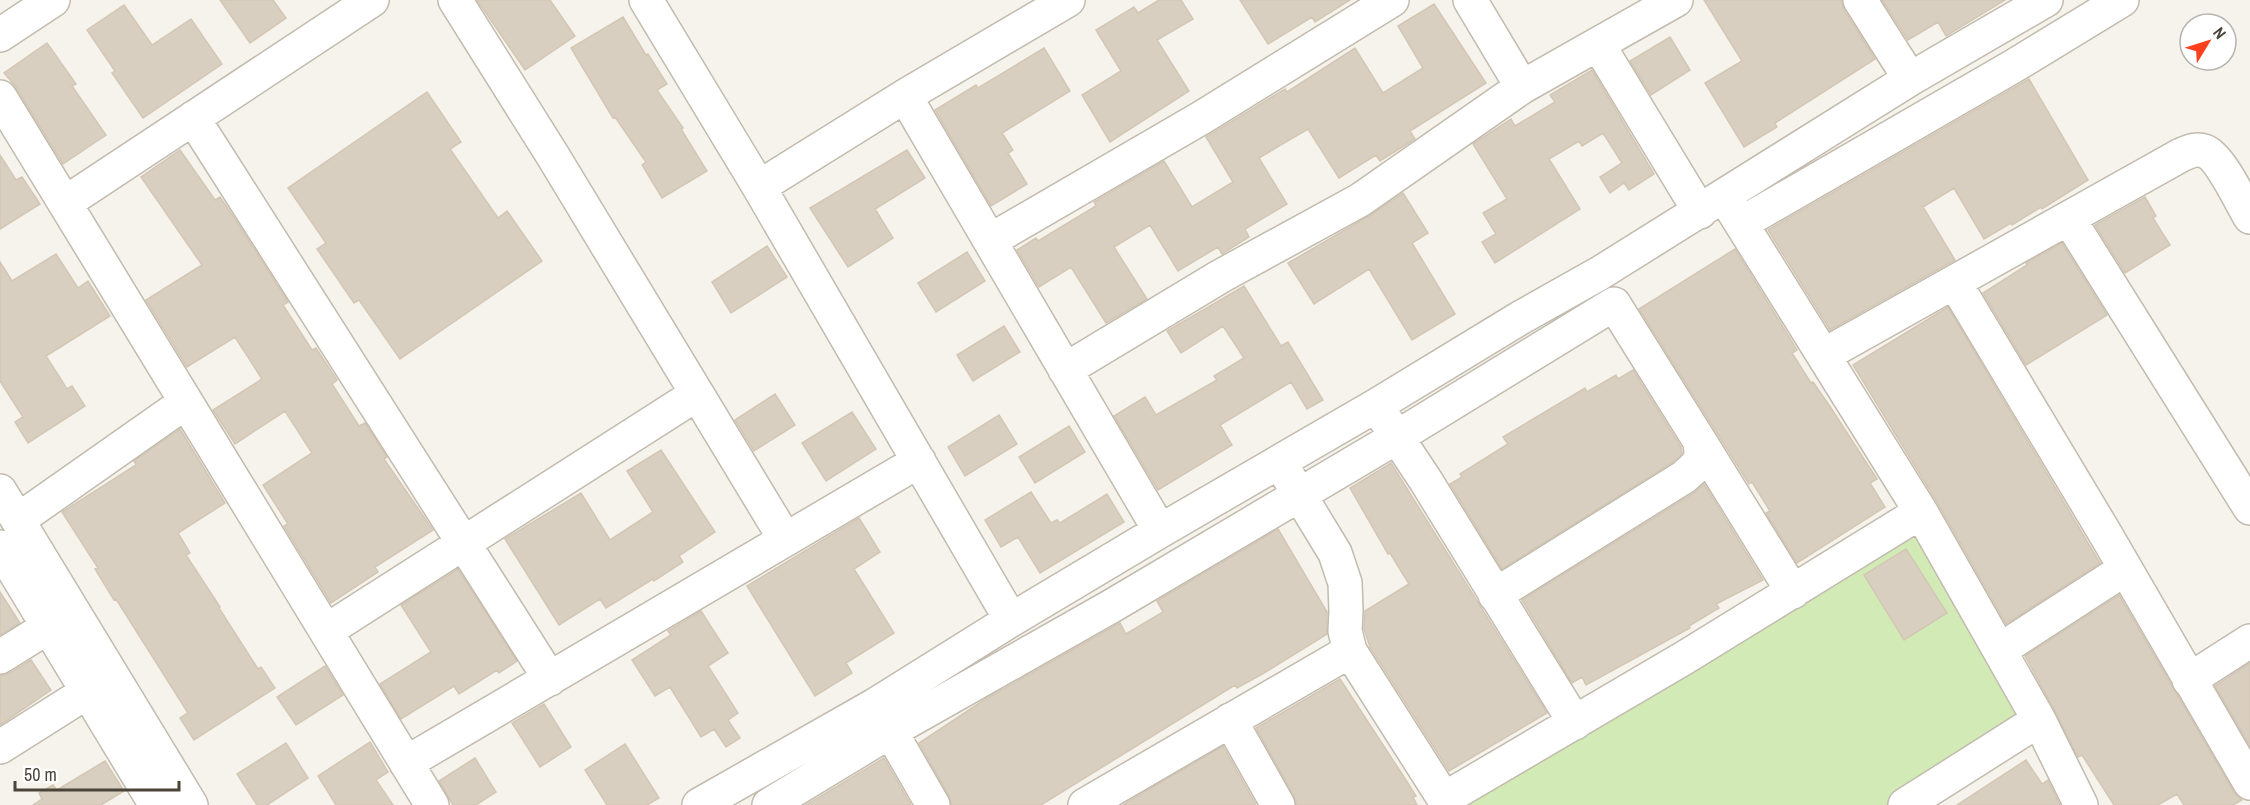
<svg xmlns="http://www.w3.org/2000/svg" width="2250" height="805" font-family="'Archivo Narrow',sans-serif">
  <rect width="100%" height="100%" fill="#f6f3ec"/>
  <path fill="#d2eab5" d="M 1920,518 L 2038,720 L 1903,805 L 1448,805 Z"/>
  <path fill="#d8cfc1" stroke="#d3c7b4" stroke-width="1.5" d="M 220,0 L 273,0 L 286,18 L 250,43 Z
    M 477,0 L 550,0 L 575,36 L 525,70 Z
    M 1159,0 L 1181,0 L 1193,19 L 1157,40 L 1189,91 L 1110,142 L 1082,95 L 1121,71 L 1096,30 L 1134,7 L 1138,13 Z
    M 1240,0 L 1350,0 L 1315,22 L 1312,17 L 1268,44 Z
    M 1704,0 L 1841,0 L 1844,10 L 1875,59 L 1775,123 L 1777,127 L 1744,147 L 1705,83 L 1742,61 Z
    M 1882,0 L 2005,0 L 1946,36 L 1938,22 L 1908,40 Z
    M 1434,4 L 1486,83 L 1410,131 L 1415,139 L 1380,161 L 1376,155 L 1339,178 L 1308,129 L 1259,158 L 1287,204 L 1245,229 L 1249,237 L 1222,254 L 1218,247 L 1178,271 L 1150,225 L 1114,247 L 1147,299 L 1106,323 L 1071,267 L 1039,287 L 1017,250 L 1036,238 L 1038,241 L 1096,206 L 1094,202 L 1164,161 L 1192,207 L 1233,182 L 1206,137 L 1285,89 L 1287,92 L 1355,48 L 1383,93 L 1423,68 L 1398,26 Z
    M 124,5 L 152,45 L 191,19 L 222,64 L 143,118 L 112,73 L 115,71 L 87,30 Z
    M 623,17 L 646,55 L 648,54 L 667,84 L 657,90 L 683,128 L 681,129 L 707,171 L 662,198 L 642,165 L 646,162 L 615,117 L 613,118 L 571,48 Z
    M 1670,37 L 1690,70 L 1651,95 L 1630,61 Z
    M 47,43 L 76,84 L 72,86 L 106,135 L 63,164 L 16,87 L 4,73 Z
    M 1044,48 L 1070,91 L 1002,133 L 1013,150 L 1008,153 L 1027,184 L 991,206 L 935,110 L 976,85 L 978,88 Z
    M 1592,70 L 1654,174 L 1629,190 L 1624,183 L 1610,193 L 1600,177 L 1622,163 L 1603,133 L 1582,146 L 1579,141 L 1549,159 L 1580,209 L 1495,263 L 1482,242 L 1496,234 L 1483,213 L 1507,199 L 1473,144 L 1511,119 L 1515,126 L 1555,102 L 1550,95 Z
    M 2029,79 L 2088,180 L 2042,209 L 2041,207 L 2012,225 L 2011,223 L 1984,239 L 1954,188 L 1923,207 L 1955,260 L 1830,330 L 1768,230 Z
    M 427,92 L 461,142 L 450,149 L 498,218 L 507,211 L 542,261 L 400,359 L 359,300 L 354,303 L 317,249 L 326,243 L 288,188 Z
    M 180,150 L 215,200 L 220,197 L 237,222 L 288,302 L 283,305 L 312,350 L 316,348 L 337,380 L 332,384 L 359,426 L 365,423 L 387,457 L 384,459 L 433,530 L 375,567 L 378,572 L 331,603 L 284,526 L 288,524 L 263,485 L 312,453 L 285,411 L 235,444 L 213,410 L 262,379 L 235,337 L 187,367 L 146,300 L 202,265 L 141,177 Z
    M 907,150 L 925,178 L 875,209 L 893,238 L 848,267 L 810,208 Z
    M 0,155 L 16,180 L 22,177 L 40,204 L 0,229 Z
    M 1403,193 L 1428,233 L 1412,243 L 1455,314 L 1412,340 L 1369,269 L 1314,304 L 1288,263 L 1369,216 Z
    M 2145,197 L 2156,216 L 2153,218 L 2170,245 L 2125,273 L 2095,225 Z
    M 2062,243 L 2107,315 L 2026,365 L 1983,293 L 2027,265 L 2026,263 Z
    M 767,246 L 787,277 L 731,313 L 712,282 Z
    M 1735,249 L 1797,350 L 1792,353 L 1811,383 L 1813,382 L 1829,405 L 1877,479 L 1870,483 L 1885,507 L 1797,563 L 1766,513 L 1770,511 L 1752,482 L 1749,484 L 1639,309 Z
    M 967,252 L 985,281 L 936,312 L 918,283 Z
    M 56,254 L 78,288 L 88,281 L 110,316 L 46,356 L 67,389 L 72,386 L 85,406 L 28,443 L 15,422 L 23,417 L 0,381 L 0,262 L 12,281 Z
    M 1244,286 L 1281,346 L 1288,342 L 1323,400 L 1307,409 L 1291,382 L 1220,425 L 1232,445 L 1158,490 L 1114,416 L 1145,397 L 1156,415 L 1217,380 L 1214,376 L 1244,358 L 1223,326 L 1181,353 L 1167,331 Z
    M 1948,307 L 2100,563 L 2006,624 L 1937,502 L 1853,365 Z
    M 1004,326 L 1020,352 L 973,381 L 957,355 Z
    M 1633,370 L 1681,447 L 1682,454 L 1673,462 L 1502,569 L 1450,484 L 1462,477 L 1460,474 L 1508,444 L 1503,437 L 1585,388 L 1587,392 L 1616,375 L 1618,379 Z
    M 775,394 L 795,425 L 754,451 L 735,420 Z
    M 852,412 L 876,449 L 826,481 L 802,443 Z
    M 999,415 L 1017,444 L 965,476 L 948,447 Z
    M 1069,426 L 1085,452 L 1035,483 L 1019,457 Z
    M 180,429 L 225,503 L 178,533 L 190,553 L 186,555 L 220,607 L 219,608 L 258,669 L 261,667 L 275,688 L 194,740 L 180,718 L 188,713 L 116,599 L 114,600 L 95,569 L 98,568 L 62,512 L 136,465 L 134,461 Z
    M 661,450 L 715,532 L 679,556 L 683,562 L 654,581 L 653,579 L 606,608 L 600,599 L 559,625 L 505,539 L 581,493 L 610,540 L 653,512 L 627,471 Z
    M 1391,463 L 1547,713 L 1449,771 L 1370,647 L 1364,629 L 1365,611 L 1409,584 L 1390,553 L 1388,554 L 1350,488 Z
    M 1704,484 L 1763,580 L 1716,604 L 1719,608 L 1689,626 L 1690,628 L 1586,685 L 1582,677 L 1572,683 L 1522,600 L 1694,493 Z
    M 1031,492 L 1051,523 L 1057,520 L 1060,523 L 1107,494 L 1124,522 L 1040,573 L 1018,537 L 1001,547 L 985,520 Z
    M 859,518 L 880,552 L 854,569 L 894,633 L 846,663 L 852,673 L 815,696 L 747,586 Z
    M 1278,529 L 1327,612 L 1327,634 L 1264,673 L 1237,688 L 1235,685 L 1041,805 L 952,805 L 949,796 L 919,743 L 984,700 L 1120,623 L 1126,634 L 1163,612 L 1157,601 Z
    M 1906,549 L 1947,613 L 1904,640 L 1864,575 Z
    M 458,569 L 517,661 L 499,673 L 497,670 L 459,694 L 454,686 L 401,719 L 380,684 L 431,652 L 401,605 Z
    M 0,592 L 20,623 L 0,635 Z
    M 2119,595 L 2234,792 L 2242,800 L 2233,805 L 2184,805 L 2177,794 L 2158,805 L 2114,805 L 2082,755 L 2078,757 L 2055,711 L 2025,656 Z
    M 701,611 L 728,653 L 708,666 L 738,713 L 728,720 L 740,738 L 726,747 L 714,729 L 701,737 L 670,687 L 655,696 L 632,660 L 671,635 L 668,631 Z
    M 31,660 L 51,690 L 0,725 L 0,676 L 10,673 Z
    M 2250,663 L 2250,746 L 2215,686 Z
    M 325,666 L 343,695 L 296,725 L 277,697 Z
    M 1340,679 L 1404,777 L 1416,796 L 1413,797 L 1417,805 L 1297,805 L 1294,796 L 1256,728 Z
    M 544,704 L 571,747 L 540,767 L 512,723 Z
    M 370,742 L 388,772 L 376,780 L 393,805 L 336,805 L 318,776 Z
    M 286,743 L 308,778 L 267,805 L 257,805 L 237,774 Z
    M 625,744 L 659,798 L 647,805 L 607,805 L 585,770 Z
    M 1223,746 L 1256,805 L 1123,805 L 1151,788 Z
    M 475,758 L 496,792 L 476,805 L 453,805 L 439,781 Z
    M 884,758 L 911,805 L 806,805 Z
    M 2026,760 L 2042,784 L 2048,780 L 2060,805 L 1957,805 Z
    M 105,761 L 124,791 L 101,805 L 33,805 L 42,799 L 39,793 L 53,785 L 57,790 Z"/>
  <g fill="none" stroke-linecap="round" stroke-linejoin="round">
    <defs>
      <path id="minor" d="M 455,0 L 553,156 L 785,539
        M 646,0 L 759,187 L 1011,620
        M 1470,0 L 1522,87
        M 1860,0 L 1910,79
        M 0,35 L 53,0
        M 1598,44 L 1700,212
        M 905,96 L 1160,531
        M 0,97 L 432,805
        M 193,118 L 550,679
        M 759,187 L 905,96 L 1068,0
        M 1724,196 L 1921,512 L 2039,720 L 2081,805
        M 65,203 L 372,0
        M 2069,219 L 2250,508
        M 1742,223 L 2012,67 L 2122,0
        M 991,240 L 1201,118 L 1392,0
        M 1955,283 L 2106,535 L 2250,783
        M 1824,355 L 2181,155 C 2188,152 2196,148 2204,151 C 2220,156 2241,202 2250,217
        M 1065,370 L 1221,276 L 1360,200 L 1522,87 L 1676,0
        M 1385,419 L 1426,481 L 1575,723
        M 1699,440 L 1793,592
        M 1288,476 L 1335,553 L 1345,583 L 1346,611 L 1345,631 L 1350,651 L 1448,805
        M 0,491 L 191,805
        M 18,520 L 186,402
        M 0,547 L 156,805
        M 326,631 L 697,394
        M 2000,650 L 2125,569
        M 0,657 L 48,627
        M 2189,680 L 2250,641
        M 880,713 L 933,805
        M 1230,720 L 1278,805
        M 0,747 L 87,692
        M 406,763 L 919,461
        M 1444,799 L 1684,658 L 1921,512
        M 699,805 L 875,705 L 1011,620 L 1160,531 L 1377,405 L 1520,318 L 1600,273 L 1910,79 L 2046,0
        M 769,805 L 891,731 L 1110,607 L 1397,437 L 1614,304 L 1699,440 C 1704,460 1699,464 1684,477 L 1495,595
        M 1085,805 L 1350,651
        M 1905,805 L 2039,720"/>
    </defs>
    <use href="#minor" stroke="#c2bbae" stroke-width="36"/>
    <use href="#minor" stroke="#fff" stroke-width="33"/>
  </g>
  <g transform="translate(2208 42) rotate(52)"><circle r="28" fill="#ffffff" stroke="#b7b4b0" stroke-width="1.5"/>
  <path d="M0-4.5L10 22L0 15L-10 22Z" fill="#fc3f1d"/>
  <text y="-9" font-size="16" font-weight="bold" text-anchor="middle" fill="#4b4439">N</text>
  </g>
  <path d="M15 781v9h164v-9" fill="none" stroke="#4b4439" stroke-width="3"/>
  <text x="24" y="781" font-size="18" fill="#4b4439" stroke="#ffffff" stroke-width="4.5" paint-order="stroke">50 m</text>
</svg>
